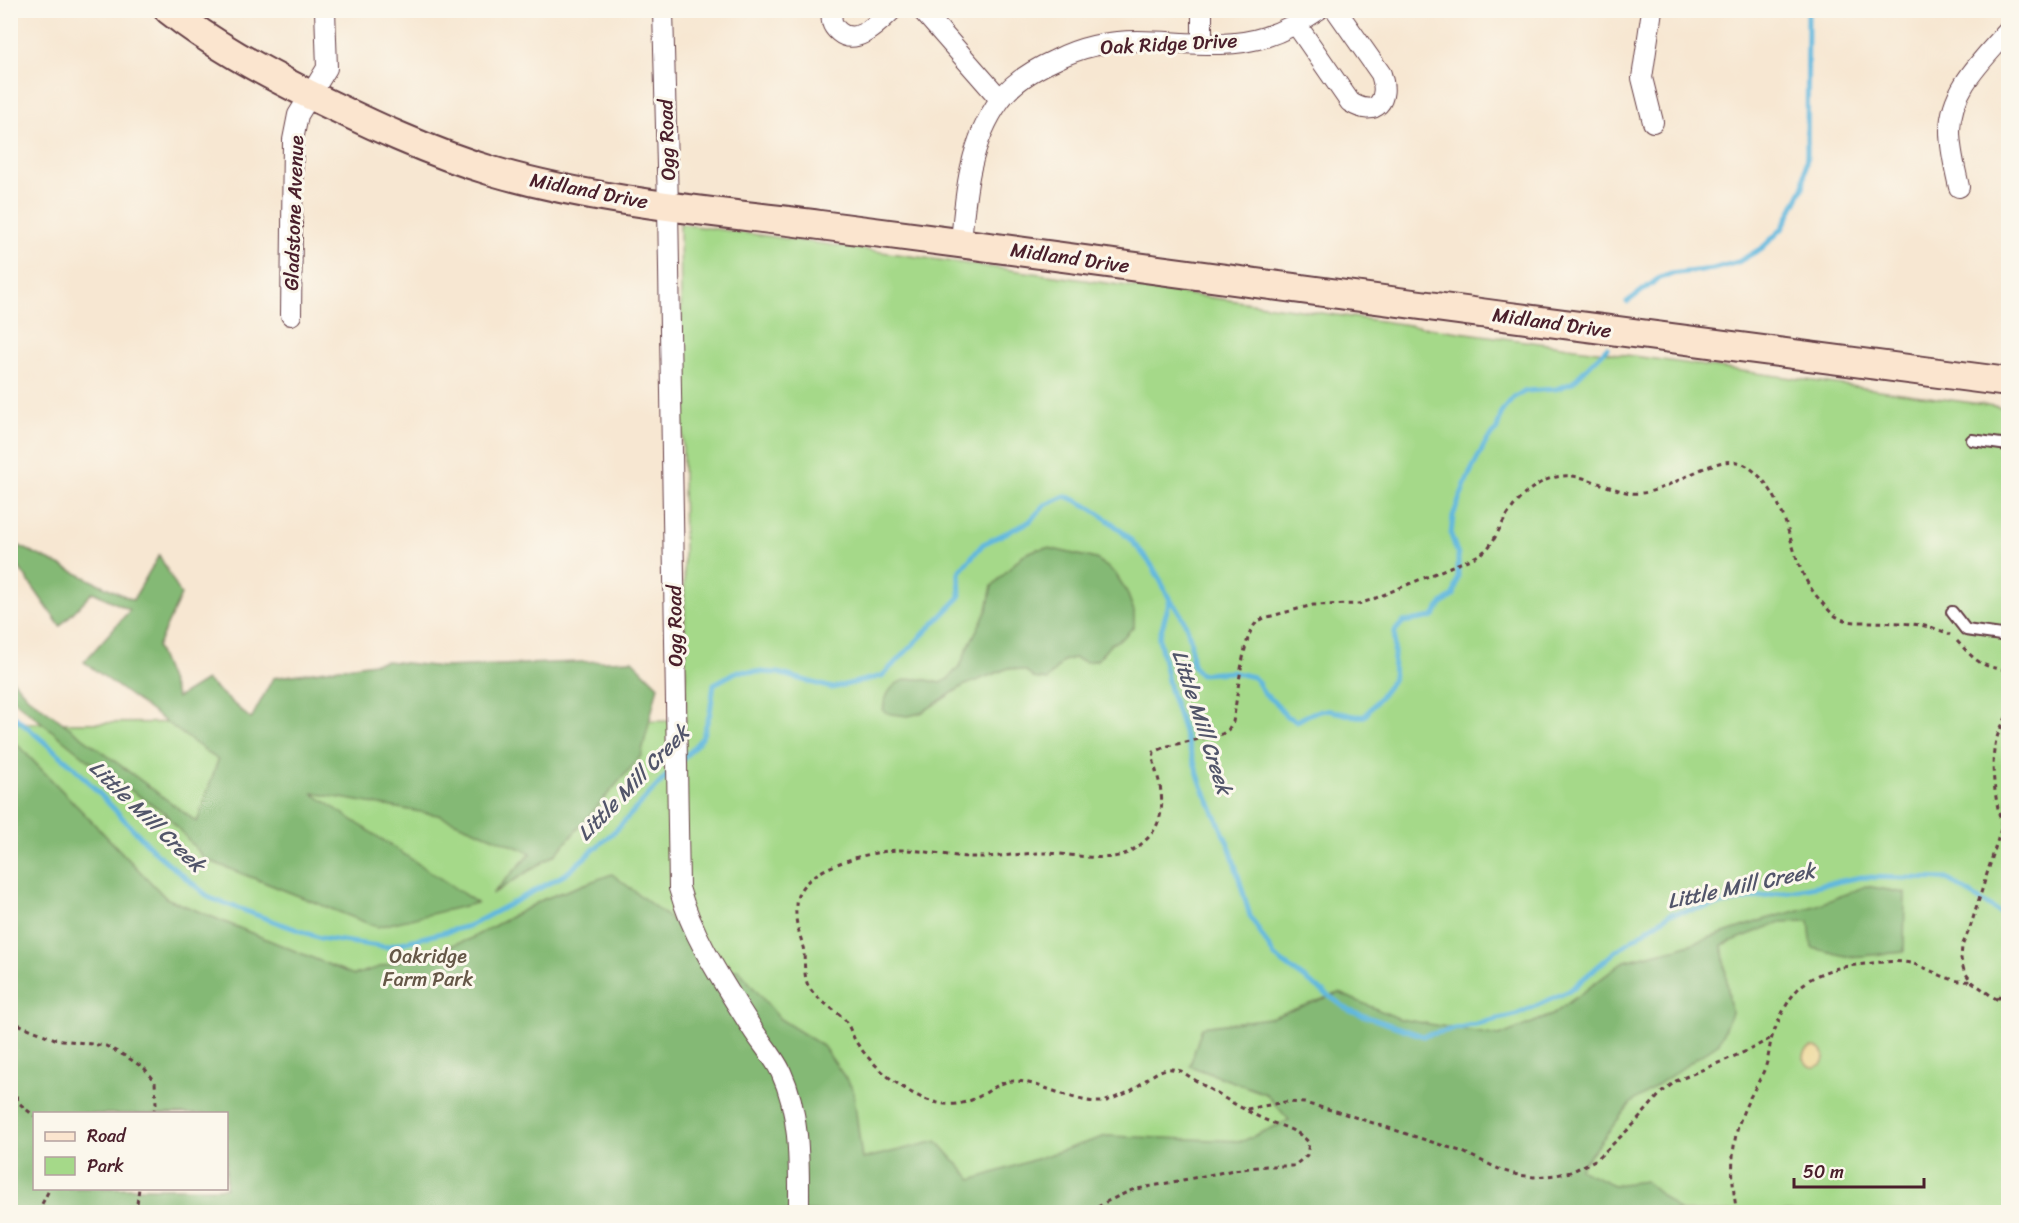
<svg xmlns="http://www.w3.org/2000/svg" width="2019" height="1223" font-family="Sriracha,sans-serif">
  <rect width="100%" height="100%" fill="#fbf7ec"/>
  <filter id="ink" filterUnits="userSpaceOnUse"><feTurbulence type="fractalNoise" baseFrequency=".0167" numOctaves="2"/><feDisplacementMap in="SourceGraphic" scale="12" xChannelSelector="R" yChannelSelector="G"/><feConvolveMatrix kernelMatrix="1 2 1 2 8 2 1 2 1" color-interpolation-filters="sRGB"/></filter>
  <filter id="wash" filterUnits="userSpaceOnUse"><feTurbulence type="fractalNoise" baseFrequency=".008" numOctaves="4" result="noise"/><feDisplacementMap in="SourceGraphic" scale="24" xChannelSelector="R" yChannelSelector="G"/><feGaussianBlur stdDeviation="1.35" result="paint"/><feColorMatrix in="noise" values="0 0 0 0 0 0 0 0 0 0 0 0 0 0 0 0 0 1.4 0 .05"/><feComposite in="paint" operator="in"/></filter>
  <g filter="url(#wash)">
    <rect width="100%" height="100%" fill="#f7e7d2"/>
    <path fill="#a5d989" stroke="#787c5a" stroke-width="1.5" fill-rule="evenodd" d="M 680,224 L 2008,408 L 2008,1212 L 11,1212 L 10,723 L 686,721 ZM 34,1114 L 226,1114 L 226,1188 L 34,1188 Z"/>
    <path fill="#84b975" stroke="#676c50" stroke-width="1.5" fill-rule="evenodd" d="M 11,542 L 133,600 L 159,555 L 181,595 L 157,647 L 177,698 L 206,680 L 251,719 L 273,678 L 387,661 L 443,667 L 632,660 L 658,686 L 641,756 L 556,854 L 492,894 L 531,853 L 438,815 L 312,793 L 477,903 L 377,927 L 205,859 L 164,812 L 107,775 L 11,698 L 11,678 L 28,697 L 197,822 L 218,760 L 84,662 L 130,610 L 93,592 L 60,626 L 11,556 Z
      M 1048,548 L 1096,559 L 1115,573 L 1126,590 L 1134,611 L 1134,626 L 1123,638 L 1111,644 L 1097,660 L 1086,662 L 1074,658 L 1063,661 L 1047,680 L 1033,678 L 1026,671 L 1009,668 L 963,686 L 921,713 L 908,716 L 891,714 L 883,711 C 887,676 912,675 940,683 L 948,679 L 961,664 L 966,651 L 987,610 L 992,586 L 1023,555 L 1037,549 Z
      M 10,737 L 166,898 L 354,975 L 468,940 L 544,899 L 612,874 L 682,928 L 709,978 L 738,969 L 780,1019 L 823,1046 L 853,1089 L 862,1159 L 937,1141 L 972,1180 L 1106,1136 L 1243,1141 L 1289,1120 L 1266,1094 L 1190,1066 L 1202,1027 L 1270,1018 L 1339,993 L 1400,1019 L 1499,1036 L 1552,1015 L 1625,961 L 1678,948 L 1766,919 L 1815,906 L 1866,886 L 1905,893 L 1904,952 L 1850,957 L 1812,948 L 1809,921 L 1781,922 L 1722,945 L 1731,1013 L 1719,1043 L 1631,1103 L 1579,1169 L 1614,1185 L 1645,1181 L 1681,1212 L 11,1212 ZM 34,1114 L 226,1114 L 226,1188 L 34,1188 Z"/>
    <path fill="#eeda9e" stroke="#9c7c64" stroke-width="1.5" d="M1804 1057a10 10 0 1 1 20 0a10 10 0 1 1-20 0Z"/>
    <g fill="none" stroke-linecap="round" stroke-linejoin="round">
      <path stroke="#61b8de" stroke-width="5" d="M 1627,302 L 1658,279 L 1670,274 L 1713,269 L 1738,262 L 1762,248 L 1782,229 L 1803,188 L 1807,155 L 1808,10
        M 1170,600 C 1180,611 1187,623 1190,638 C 1193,652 1188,663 1200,674 L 1232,672 L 1253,677 L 1258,682 L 1264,694 L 1274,701 L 1286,716 L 1297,721 C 1303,718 1309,714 1315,712 C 1331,706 1349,719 1365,716 L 1393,680 L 1395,631 L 1403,622 L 1433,617 L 1441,605 L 1454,595 L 1458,577 L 1458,555 L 1451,535 L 1453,516 L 1468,477 L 1486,442 L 1497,429 L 1502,411 L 1514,397 L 1526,391 L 1556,389 L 1572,383 L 1607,348
        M 10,713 L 74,767 L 156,853 L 210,898 L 320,938 L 386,947 L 469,926 L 566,874 L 616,830 L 672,770
        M 683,759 L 702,738 L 710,713 L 714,684 L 738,671 L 778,673 L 832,688 L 882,676 L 960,597 L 959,572 L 983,544 L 1029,522 L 1045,505 L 1066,496 C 1099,509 1129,534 1150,563 C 1158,574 1164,588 1170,600 L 1159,638 L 1170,690 L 1202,786 L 1230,848 L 1250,916 L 1275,957 L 1350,1011 L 1423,1036 L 1516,1015 L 1569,991 L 1616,951 L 1670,914 L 1862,877 L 1947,879 L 2008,918"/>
    </g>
  </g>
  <g filter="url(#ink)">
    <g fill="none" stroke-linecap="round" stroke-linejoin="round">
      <defs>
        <path id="lane" d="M 1972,440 L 2008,445
          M 1952,612 L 1966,630 L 2008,636"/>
        <path id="street" d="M 663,10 L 668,206 L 679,888 C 693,939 725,985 753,1030 C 762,1044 774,1057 781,1072 C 801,1115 799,1166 799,1212
          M 832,10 C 831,20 831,25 839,32 C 857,47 879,22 892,10
          M 922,10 L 1000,99
          M 1202,10 L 1202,44
          M 1652,10 L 1642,78 L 1653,122
          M 1296,24 L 1350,102 C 1376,119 1390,100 1381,74 L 1336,10
          M 1959,187 C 1955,168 1950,150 1950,131 C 1950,89 1983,60 2008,31
          M 961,243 C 965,193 970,141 1000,100 C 1013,82 1035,69 1055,60 C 1080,47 1110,41 1138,41 C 1180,41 1225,50 1265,37 C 1284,31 1302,21 1318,10
          M 291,315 L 293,140 L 298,115 L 327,68 L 325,10"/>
        <path id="secondary" d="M 169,10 C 212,44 260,70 308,94 C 368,123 428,152 492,171 C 598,202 710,211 820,225 C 921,238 1021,251 1122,265 C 1417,305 1713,344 2008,382"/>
      </defs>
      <use href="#lane" stroke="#643d44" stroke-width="14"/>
      <use href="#street" stroke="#643d44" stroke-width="22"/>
      <use href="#secondary" stroke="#643d44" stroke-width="32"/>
      <path stroke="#643d44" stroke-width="3" stroke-dasharray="4.5 4.5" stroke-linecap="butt" d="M 1957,641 C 1976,661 1980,667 2008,670
        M 2002,826 C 1996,803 1990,768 1995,745 C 1997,734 2003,723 2008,714
        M 2008,826 L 2002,826 L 1970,928 L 1962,946 L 1961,959 L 1964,971 L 1971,981 L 1993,997 L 2008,1005
        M 1998,999 L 2008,986
        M 10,1021 L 55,1039 L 106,1046 L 127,1057 L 145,1069 L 155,1081 L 156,1104 L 153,1114
        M 10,1079 L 19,1103 L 34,1116
        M 1247,1109 L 1285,1102 L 1304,1103 L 1339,1112 L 1463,1152 L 1501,1170 L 1518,1175 L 1534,1177 L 1556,1175 L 1571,1172 L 1597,1159 L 1634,1124 L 1661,1093 L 1676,1081 L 1749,1050 L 1773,1037
        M 38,1212 L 50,1188
        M 136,1212 L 139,1188
        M 1090,1212 L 1106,1202 L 1132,1190 L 1234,1170 L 1266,1166 L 1294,1166 L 1307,1155 L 1309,1143 C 1297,1128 1278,1126 1261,1118 C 1233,1104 1207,1088 1181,1071 C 1176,1070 1171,1068 1166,1069 C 1154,1072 1143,1083 1132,1090 C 1125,1094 1117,1097 1109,1100 C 1086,1110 1039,1080 1013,1081 C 1004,1081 997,1086 990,1090 C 972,1102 955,1108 934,1102 C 906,1095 873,1067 856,1042 C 852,1035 850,1027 845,1020 C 835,1009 820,1002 811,990 C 802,980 806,960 803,947 C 801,937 797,928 796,918 C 796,909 795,901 799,893 C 811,865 878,849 906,850 C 927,851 949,856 970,857 C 995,858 1020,853 1045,853 C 1069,853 1108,864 1129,852 C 1156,837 1166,817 1160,786 C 1158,774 1152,764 1154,752 L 1168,746 L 1222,734 L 1228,730 L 1233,722 C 1237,700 1242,644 1253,627 C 1256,622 1260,620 1264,618 L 1313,605 L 1358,604 L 1371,600 C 1397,589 1424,578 1450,567 C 1462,562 1477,558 1487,549 C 1493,542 1497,534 1501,526 C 1512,506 1524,491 1544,481 C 1576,466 1601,488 1631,493 C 1666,498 1713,450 1743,464 C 1750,467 1756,473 1761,478 C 1794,514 1787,562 1819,599 C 1825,606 1831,614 1839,618 C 1849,623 1860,622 1870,622 C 1897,623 1927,622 1950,635
        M 1737,1212 C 1731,1183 1730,1146 1741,1118 C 1747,1100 1758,1085 1765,1068 C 1769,1058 1769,1047 1772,1037 C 1779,1019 1789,994 1805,983 C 1821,970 1844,966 1865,964 C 1880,962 1895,960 1910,963 C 1931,968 1949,984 1971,981"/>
      <use href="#lane" stroke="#fff" stroke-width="10"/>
      <use href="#street" stroke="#fff" stroke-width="20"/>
      <use href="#secondary" stroke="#fbe5cf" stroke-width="28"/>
    </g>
  </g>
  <g text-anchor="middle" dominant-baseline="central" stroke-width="6" stroke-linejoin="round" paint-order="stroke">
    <g font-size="20" fill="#4a1f2b" stroke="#fbf7ec">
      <text transform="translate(1169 44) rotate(-3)">Oak Ridge Drive</text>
      <text transform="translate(667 140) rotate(-92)">Ogg Road</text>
      <text transform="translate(589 191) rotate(11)">Midland Drive</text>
      <text transform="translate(294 213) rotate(-88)">Gladstone Avenue</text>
      <text transform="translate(1070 258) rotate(8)">Midland Drive</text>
      <text transform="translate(1552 323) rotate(8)">Midland Drive</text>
      <text transform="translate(675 626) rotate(-91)">Ogg Road</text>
    </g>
    <g font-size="20" fill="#655747" stroke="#fbf7ec">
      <text x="428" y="956">Oakridge<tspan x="428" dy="23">Farm Park</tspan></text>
    </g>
    <g font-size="21" font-style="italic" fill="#52556a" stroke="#fbf7ec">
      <text transform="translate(1202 722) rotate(72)">Little Mill Creek</text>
      <text transform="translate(633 783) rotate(-46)">Little Mill Creek</text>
      <text transform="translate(147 816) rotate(44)">Little Mill Creek</text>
      <text transform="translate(1741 886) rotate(-12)">Little Mill Creek</text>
    </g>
  </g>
  <rect width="2019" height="1223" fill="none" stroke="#fbf7ec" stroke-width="36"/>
  <rect x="33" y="1112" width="195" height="78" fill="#fbf7ec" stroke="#b4a19f" stroke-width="1.5"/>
  <rect x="45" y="1132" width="30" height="9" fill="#fbe5cf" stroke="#b4a19f" stroke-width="1.5"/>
  <text x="87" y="1142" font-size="18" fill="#4a1f2b">Road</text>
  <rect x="45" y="1157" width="30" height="18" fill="#a5d989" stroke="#b4a19f" stroke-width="1.5"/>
  <text x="87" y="1172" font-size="18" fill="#4a1f2b">Park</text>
  <path d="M1794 1178v9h130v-9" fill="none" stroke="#4a1f2b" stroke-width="3"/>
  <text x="1803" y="1178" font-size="18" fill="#4a1f2b" stroke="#fbf7ec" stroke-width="4.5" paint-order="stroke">50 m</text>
</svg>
